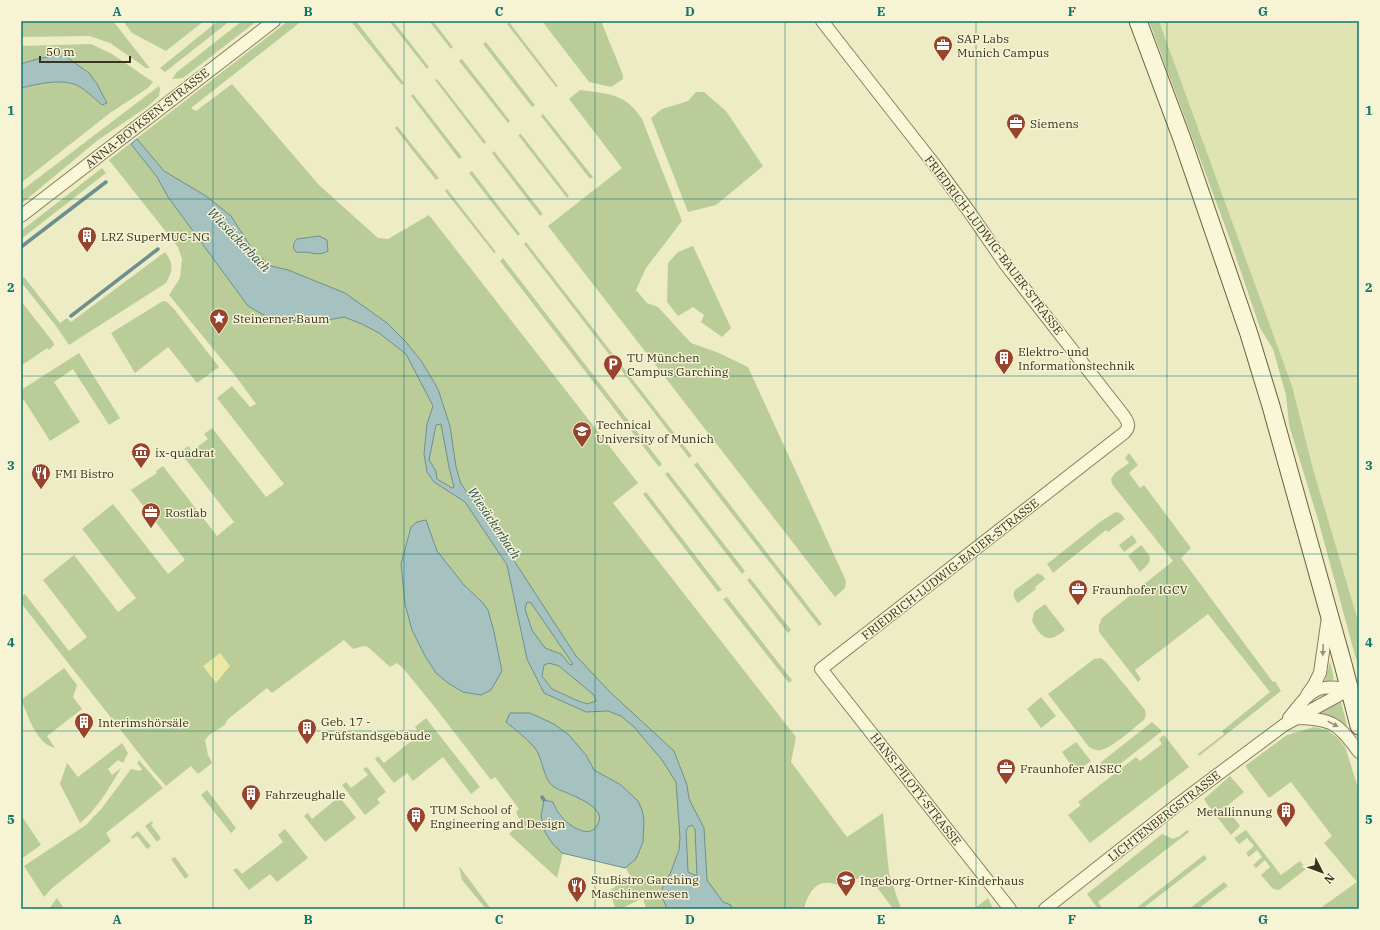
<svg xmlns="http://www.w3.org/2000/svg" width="1380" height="930" font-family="'IBM Plex Serif',serif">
  <rect width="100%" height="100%" fill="#eeecc5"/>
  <path fill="#e0e4b2" d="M 1159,21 L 1359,21 L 1359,624 L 1313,469 L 1292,386 Z"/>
  <path fill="#bacd98" d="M 21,21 L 113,21 L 149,67 L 149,68 L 146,68 L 110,43 L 89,36 L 21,37 Z
    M 123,21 L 204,21 L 166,51 L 132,33 Z
    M 218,21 L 230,21 L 165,72 L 160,68 Z
    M 242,21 L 257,21 L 183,78 L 172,79 L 177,72 Z
    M 288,21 L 302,21 L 191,108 L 196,111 L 232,84 L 319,185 L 378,238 L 388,239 L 429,215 L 638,483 L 613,503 L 796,737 L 791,762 L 847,837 L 883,813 L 889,873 L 901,909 L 893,909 C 886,900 878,886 869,880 C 860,875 853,881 845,884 C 840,886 835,884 830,883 C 814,880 807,897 804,909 L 646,909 L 643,898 L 620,909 L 616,909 L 609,891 L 630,876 L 626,868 L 563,853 L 557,878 L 509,834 L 521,823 L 516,812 L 519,809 L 495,777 L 491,780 L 437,710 L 403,668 L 397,663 L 390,667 L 368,647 L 363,646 L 353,649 L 344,640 L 272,693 L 267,688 L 227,720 L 225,725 L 209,735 L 205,740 L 208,755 L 212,763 L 198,774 L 191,766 L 166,786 L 152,770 L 21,603 L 21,597 L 25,594 L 69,651 L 87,637 L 43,580 L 74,555 L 118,612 L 136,598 L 82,529 L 113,504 L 168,574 L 185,560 L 131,490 L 157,473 L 156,471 L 163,466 L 217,536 L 234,522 L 180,452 L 188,446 L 192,451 L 208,439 L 204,434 L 212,428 L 266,497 L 284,484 L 217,398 L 232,386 L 250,407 L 256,404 L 237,378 L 169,295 L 180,278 L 182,259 L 178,247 L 109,160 Z
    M 355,21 L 356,21 L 404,83 L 402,85 L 352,23 Z
    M 389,21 L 393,21 L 429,67 L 427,69 Z
    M 429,21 L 433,21 L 453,47 L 451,49 Z
    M 542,21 L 601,21 L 623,75 L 623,79 L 611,87 L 589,82 Z
    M 1149,21 L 1159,21 L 1292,386 L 1313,469 L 1359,624 L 1359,670 L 1319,523 L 1289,425 L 1286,395 L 1273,349 L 1260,328 L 1228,234 Z
    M 509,22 L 558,86 L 556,87 L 507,24 Z
    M 486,42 L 535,105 L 532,107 L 483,44 Z
    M 91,44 L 112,54 L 153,82 L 148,88 L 110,113 L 21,183 L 21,88 C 38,84 57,79 74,84 C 83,87 95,99 102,105 L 106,103 L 97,84 L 89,73 L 65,57 L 53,56 L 37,59 L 21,64 L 21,46 Z
    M 462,59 L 510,121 L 508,123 L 459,61 Z
    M 437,79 L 486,142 L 484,144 L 435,80 Z
    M 159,86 L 160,89 L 159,96 L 147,107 L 98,140 L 21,204 L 21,191 Z
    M 580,90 C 609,94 625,93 642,119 L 682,221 L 646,268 L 636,290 L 647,303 L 658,307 L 691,343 L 719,353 L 748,367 L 846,581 L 845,588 L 835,597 L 548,226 L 622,168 L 569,99 Z
    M 696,92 L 704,92 L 726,111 L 763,166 L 716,205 L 688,212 L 651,118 L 662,109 L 688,101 Z
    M 413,94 L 462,157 L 459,159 L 411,96 Z
    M 543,114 L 593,177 L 590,179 L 541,116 Z
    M 397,126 L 439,178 L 436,180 L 395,128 Z
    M 521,134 L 569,196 L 567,198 L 518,135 Z
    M 494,151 L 543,214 L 540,216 L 492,153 Z
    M 102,168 L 106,173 L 21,239 L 21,231 Z
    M 472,171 L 520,234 L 518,236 L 469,173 Z
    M 447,189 L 496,252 L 494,253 L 445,191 Z
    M 526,242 L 692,456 L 689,458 L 524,244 Z
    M 693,246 L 731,328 L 722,337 L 701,322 L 704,315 L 693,307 L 678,316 L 667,302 L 668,263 L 678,252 Z
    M 165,252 C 174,264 173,270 166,283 L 69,345 L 56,326 L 21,282 L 21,280 L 24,277 L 60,323 L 67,318 L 71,322 Z
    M 503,258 L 662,464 L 659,467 L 500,261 Z
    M 21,301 L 53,342 L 54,345 L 49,350 L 47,348 L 21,366 Z
    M 163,301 L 167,302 L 174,309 L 219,367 L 197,383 L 168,347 L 135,373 L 111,333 Z
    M 79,353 L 120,418 L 109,425 L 73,369 L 54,382 L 80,422 L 50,441 L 24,400 L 21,402 L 21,390 Z
    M 1129,453 L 1138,465 L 1129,473 L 1140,488 L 1144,485 L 1191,548 L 1181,558 L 1273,682 L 1275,681 L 1281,691 L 1199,756 L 1198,754 L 1224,734 L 1222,731 L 1270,692 L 1208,614 L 1135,670 L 1141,679 L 1138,682 L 1099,632 L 1099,625 L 1102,618 L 1173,561 L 1112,484 L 1111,479 L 1115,473 L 1129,463 L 1125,458 Z
    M 697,462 L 822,624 L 819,626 L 694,465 Z
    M 668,472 L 745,571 L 742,574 L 665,474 Z
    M 646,492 L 722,590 L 718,592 L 643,494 Z
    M 1117,512 L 1121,514 L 1125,519 L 1108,532 L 1106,530 L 1053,573 L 1047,564 L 1100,522 L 1114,513 Z
    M 1132,535 L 1137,542 L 1124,552 L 1119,545 Z
    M 1141,545 C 1152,558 1154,560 1140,572 L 1128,556 Z
    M 1038,573 L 1040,575 L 1041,574 L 1045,579 L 1035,587 L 1036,589 L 1018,603 C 1014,598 1012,596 1015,590 Z
    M 750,578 L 791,630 L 788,633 L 747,580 Z
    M 727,597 L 792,680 L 789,683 L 723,599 Z
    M 1045,604 L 1065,630 C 1048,644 1042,639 1032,621 L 1034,612 Z
    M 1101,658 L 1106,662 L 1145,710 L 1146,715 L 1144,720 C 1132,729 1115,746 1101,750 C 1097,751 1093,749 1089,747 L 1048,694 L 1094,659 Z
    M 1330,661 L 1334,679 L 1330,681 L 1325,681 Z
    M 64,668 L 77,685 L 73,697 L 82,709 L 47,736 L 55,748 C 35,743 29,716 21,700 Z
    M 1041,697 L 1056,716 L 1041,728 L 1027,709 Z
    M 1341,702 L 1347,726 L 1346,728 L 1316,715 L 1321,710 Z
    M 426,718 L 480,787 L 471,794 L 443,757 L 413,781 L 407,773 L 394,783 L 375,759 L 378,756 L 384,763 L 420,734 L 415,727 Z
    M 1152,722 L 1162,731 L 1109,773 L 1100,763 Z
    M 1314,727 L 1327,730 L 1338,738 L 1345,747 L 1349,759 L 1359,791 L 1359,909 L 1319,909 L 1357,882 L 1324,843 L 1332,836 L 1291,782 L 1269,798 L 1245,766 L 1287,735 Z
    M 1164,735 L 1189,767 L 1090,843 L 1068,815 L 1081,805 L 1078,802 L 1136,757 L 1140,761 L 1162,744 L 1159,739 Z
    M 1076,742 L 1091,761 L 1076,772 L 1062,752 Z
    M 122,743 L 128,753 L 123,763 L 118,760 L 108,769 L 112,775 L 121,768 C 109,788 98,808 80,823 L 60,784 L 67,763 L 78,777 Z
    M 139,760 L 163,788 L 106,833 L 111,841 L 51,889 L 44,897 L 24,866 L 86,825 L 102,808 L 131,769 L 140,771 L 142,769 L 137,763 Z
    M 367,767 L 386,792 L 377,799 L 380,803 L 365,815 L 342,785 L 346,782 L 351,788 L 368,775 L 363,769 Z
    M 1230,776 L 1244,792 L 1226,807 L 1240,826 L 1231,835 L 1207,804 L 1204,799 Z
    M 207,790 L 236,828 L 231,833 L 201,795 Z
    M 335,791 L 356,818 L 325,842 L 304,816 L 308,813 L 312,819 L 334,801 L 330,795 Z
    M 21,815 L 41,845 L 21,859 Z
    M 152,821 L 153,823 L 151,825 L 161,838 L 157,842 L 145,826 Z
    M 285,829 L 308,858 L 277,882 L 270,874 L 249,890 L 233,870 L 237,868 L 242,874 L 283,842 L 278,835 Z
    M 1187,830 L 1189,832 L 1098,902 L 1102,908 L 1101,909 L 1098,909 L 1087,894 L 1162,834 L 1173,839 L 1180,836 Z
    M 1246,830 L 1281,875 L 1300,861 L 1306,869 L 1279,890 L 1273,889 L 1261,875 L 1270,867 L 1265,860 L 1256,868 L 1253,865 L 1262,857 L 1257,850 L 1249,857 L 1246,853 L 1254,846 L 1247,838 L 1239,844 L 1234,838 Z
    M 138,831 L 151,846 L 147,849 L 137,836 L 132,839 L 131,837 Z
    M 1204,855 L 1207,859 L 1142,909 L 1135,909 Z
    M 175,857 L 189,876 L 185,879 L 171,859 Z
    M 459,866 L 491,909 L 486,909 L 462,880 Z
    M 1224,882 L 1228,886 L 1198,909 L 1189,909 Z
    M 57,898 L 63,907 L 60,909 L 49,909 Z
    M 988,898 L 993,909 L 974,909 Z"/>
  <path fill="#eae8a2" d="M 220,653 L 230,666 L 216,683 L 203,666 Z"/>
  <path fill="#a6c2c0" stroke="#6d908f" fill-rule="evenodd" d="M 53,56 L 65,56 L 89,73 L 97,84 L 107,103 L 102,105 C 95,99 83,87 74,84 C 57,79 38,84 21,88 L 21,64 L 37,59 Z
    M 137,139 L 164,171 L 206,196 L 231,216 L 254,252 L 271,266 L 288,270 L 345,293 L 387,323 L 406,342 L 422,362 L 438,389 L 450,426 L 456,467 L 461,484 L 498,536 L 576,656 L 611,693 L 674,751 L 687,785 L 689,799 L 704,828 L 707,880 L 723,902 L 731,905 L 731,909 L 667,909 L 661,894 L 664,882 L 670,874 L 679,850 L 680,838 L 676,782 L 662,760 L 634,727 L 621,716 L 608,711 L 586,712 L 544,693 L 527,659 L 507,565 L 465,502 L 434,482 L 427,472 L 424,454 L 427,424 L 433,406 L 406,354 L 379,333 L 362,324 L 344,317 L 328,320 L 274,321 L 248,306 L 168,197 L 157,177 L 131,144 ZM 441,424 L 449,467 L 454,487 L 452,488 L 437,479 L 436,471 L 429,460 L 436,425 ZM 527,602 L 531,603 L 573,664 L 570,665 L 561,654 L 545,648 L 532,630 L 525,609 ZM 549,663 L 559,666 L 594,695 L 596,701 L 587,704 L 576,700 L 552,689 L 542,676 L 544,665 ZM 692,825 L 695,829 L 697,876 L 688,872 L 686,831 L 688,827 Z
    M 319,236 L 327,240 L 328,251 C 319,256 314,253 305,252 C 302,252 299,253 296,252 C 292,247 293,244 297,239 Z
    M 426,520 L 437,551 L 464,585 L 483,603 L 488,610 L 494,632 L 502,671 L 491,690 L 481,695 L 463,692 L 448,683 L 436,673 L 425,656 L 412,630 L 405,604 L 401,564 L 411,527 L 417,522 Z
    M 510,713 L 530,713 L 554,724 L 569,735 L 586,755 L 594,770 L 621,785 L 638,801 L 642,810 L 644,820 L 643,842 L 636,859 L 625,868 L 562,853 L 552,843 L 545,832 L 541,816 L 544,800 L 553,802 C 555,807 557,812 561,816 C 568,825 590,841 598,824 C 608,805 566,794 554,787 C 542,779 544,758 534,747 C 526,738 516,730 506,722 Z"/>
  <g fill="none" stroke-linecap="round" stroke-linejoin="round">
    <path stroke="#6d908f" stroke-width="3.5" d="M 21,247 L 106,182
      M 71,316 L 158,249
      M 542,797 L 544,800"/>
    <defs>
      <path id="street" d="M 822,21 L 934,164 L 968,210 L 1006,265 L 1124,416 C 1129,423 1130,427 1124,433 L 821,669 L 1010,909
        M 21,216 L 274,21
        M 1307,695 L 1314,685 L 1320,673 L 1328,617
        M 1289,718 C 1310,692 1313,683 1350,689
        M 1297,718 C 1333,719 1337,723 1359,752
        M 1045,909 L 1177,805 L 1284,725 L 1350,689"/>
      <path id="secondary" d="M 1138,21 L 1182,139 L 1249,334 L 1271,406 L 1343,664 L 1359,726"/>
    </defs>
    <use href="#street" stroke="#897e5b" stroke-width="14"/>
    <use href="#secondary" stroke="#6b5f3e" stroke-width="19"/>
    <use href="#street" stroke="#f9f7d8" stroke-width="12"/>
    <use href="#secondary" stroke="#f9f7d8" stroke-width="17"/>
  </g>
  <defs><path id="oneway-solid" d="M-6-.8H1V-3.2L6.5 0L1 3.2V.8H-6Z"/></defs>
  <g fill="#99947c">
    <use href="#oneway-solid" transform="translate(1323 650) rotate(92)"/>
    <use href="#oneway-solid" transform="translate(1333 724) rotate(28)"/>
  </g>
  <path fill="none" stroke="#0f766e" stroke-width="1" stroke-opacity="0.55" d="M 213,21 L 213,909M 404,21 L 404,909M 595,21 L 595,909M 785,21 L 785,909M 976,21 L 976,909M 1167,21 L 1167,909M 21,199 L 1359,199M 21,376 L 1359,376M 21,554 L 1359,554M 21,731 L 1359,731"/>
  <defs>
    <symbol id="office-pin" viewBox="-11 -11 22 30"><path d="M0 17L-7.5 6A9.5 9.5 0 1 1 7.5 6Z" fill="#98432b" stroke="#f6f4d4"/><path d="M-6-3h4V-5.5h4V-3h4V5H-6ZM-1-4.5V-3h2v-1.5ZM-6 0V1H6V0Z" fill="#fff"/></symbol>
    <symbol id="building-pin" viewBox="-11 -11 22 30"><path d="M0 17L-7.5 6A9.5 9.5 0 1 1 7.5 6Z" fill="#98432b" stroke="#f6f4d4"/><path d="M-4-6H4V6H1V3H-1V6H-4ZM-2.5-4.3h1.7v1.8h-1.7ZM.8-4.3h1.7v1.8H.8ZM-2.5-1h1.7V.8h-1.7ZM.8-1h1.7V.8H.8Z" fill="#fff"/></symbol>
    <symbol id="sight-pin" viewBox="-11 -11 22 30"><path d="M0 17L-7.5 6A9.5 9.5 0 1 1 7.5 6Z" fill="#98432b" stroke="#f6f4d4"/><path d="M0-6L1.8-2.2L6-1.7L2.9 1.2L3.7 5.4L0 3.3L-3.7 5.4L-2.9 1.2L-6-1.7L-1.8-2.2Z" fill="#fff"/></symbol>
    <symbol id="parking-pin" viewBox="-11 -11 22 30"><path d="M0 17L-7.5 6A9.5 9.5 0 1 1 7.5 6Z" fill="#98432b" stroke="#f6f4d4"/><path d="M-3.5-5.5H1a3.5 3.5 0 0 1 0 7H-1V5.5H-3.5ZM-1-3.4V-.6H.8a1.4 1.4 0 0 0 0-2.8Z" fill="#fff"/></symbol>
    <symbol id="university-pin" viewBox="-11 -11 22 30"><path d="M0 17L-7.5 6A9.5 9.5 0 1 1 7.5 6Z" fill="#98432b" stroke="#f6f4d4"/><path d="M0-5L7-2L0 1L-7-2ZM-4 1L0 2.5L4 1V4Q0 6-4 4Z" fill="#fff"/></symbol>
    <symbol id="museum-pin" viewBox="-11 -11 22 30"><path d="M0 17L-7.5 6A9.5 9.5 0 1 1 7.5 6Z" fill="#98432b" stroke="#f6f4d4"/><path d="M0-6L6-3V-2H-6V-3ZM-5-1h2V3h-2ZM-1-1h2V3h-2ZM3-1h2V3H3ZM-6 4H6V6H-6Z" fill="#fff"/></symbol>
    <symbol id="restaurant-pin" viewBox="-11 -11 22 30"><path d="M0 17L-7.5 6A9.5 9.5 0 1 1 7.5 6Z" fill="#98432b" stroke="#f6f4d4"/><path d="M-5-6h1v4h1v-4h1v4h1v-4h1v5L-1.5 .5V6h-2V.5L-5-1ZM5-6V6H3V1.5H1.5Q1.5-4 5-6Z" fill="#fff"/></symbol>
    <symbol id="school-pin" viewBox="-11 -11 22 30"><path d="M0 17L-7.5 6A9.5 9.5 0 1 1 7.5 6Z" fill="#98432b" stroke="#f6f4d4"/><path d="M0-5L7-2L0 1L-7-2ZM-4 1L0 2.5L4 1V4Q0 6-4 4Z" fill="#fff"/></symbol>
  </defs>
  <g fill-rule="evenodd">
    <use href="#office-pin" x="932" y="34" width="22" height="30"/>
    <use href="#office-pin" x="1005" y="112" width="22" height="30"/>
    <use href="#building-pin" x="76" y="225" width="22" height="30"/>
    <use href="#sight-pin" x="208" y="307" width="22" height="30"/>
    <use href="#building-pin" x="993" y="347" width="22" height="30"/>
    <use href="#parking-pin" x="602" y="353" width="22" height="30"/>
    <use href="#university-pin" x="571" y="420" width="22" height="30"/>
    <use href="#museum-pin" x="130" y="441" width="22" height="30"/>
    <use href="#restaurant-pin" x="30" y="462" width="22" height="30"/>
    <use href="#office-pin" x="140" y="501" width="22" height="30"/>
    <use href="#office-pin" x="1067" y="578" width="22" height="30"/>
    <use href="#building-pin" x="73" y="711" width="22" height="30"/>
    <use href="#building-pin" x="296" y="717" width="22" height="30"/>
    <use href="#office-pin" x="995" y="757" width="22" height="30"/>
    <use href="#building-pin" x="240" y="783" width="22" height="30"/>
    <use href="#building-pin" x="1275" y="800" width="22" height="30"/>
    <use href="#building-pin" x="405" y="805" width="22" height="30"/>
    <use href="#school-pin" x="835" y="869" width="22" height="30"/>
    <use href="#restaurant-pin" x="566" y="875" width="22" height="30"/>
  </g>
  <g text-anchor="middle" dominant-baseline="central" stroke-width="3" stroke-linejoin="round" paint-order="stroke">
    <g font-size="12" fill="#39321f" stroke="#f6f4d4" text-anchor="start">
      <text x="957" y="38">SAP Labs<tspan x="957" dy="14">Munich Campus</tspan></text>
      <text x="1030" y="123">Siemens</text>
      <text x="101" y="236">LRZ SuperMUC-NG</text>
      <text x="233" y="318">Steinerner Baum</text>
      <text x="1018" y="351">Elektro- und<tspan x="1018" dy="14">Informationstechnik</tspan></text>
      <text x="627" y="357">TU München<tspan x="627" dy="14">Campus Garching</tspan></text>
      <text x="596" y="424">Technical<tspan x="596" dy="14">University of Munich</tspan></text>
      <text x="155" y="452">ix-quadrat</text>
      <text x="55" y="473">FMI Bistro</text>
      <text x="165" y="512">Rostlab</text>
      <text x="1092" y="589">Fraunhofer IGCV</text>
      <text x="321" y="721">Geb. 17 -<tspan x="321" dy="14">Prüfstandsgebäude</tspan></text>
      <text x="98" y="722">Interimshörsäle</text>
      <text x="1020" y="768">Fraunhofer AISEC</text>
      <text x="265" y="794">Fahrzeughalle</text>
      <text x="430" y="809">TUM School of<tspan x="430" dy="14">Engineering and Design</tspan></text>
      <text x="1272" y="811" text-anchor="end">Metallinnung</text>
      <text x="591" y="879">StuBistro Garching<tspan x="591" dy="14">Maschinenwesen</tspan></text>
      <text x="860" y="880">Ingeborg-Ortner-Kinderhaus</text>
    </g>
    <g font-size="12" fill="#39321f" stroke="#f6f4d4">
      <text transform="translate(147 118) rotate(-38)">ANNA-BOYKSEN-STRASSE</text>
      <text transform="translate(994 245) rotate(53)">FRIEDRICH-LUDWIG-BAUER-STRASSE</text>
      <text transform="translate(950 569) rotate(-38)">FRIEDRICH-LUDWIG-BAUER-STRASSE</text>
      <text transform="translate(916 789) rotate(52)">HANS-PILOTY-STRASSE</text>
      <text transform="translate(1164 816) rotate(-38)">LICHTENBERGSTRASSE</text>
    </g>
    <g font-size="13" font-style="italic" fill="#2e5259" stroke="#f6f4d4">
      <text transform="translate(239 240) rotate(46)">Wiesäckerbach</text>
      <text transform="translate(494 523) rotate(56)">Wiesäckerbach</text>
    </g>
  </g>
  <rect width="1380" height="930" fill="none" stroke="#f6f4d4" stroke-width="44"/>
  <g transform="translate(1322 872) rotate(132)" stroke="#f6f4d4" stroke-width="3" paint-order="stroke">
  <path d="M0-3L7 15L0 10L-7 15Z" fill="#39321f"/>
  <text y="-6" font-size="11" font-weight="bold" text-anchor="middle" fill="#39321f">N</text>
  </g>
  <path d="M40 56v6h90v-6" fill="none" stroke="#39321f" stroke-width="2"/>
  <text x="46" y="56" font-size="12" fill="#39321f" stroke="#f6f4d4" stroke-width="3" paint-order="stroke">50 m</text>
  <rect x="22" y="22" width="1336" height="886" fill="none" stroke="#0f766e" stroke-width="1.5"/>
  <g font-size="13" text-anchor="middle" font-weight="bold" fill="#0f766e">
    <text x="117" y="16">A</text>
    <text x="308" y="16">B</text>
    <text x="499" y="16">C</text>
    <text x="690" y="16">D</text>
    <text x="881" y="16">E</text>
    <text x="1072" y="16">F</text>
    <text x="1263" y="16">G</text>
    <text x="11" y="115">1</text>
    <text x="1369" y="115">1</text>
    <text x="11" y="292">2</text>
    <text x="1369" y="292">2</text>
    <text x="11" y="470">3</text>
    <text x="1369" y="470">3</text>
    <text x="11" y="647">4</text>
    <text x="1369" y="647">4</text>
    <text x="11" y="824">5</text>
    <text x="1369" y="824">5</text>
    <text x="117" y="924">A</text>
    <text x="308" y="924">B</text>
    <text x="499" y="924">C</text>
    <text x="690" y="924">D</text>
    <text x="881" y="924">E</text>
    <text x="1072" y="924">F</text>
    <text x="1263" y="924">G</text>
  </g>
</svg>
